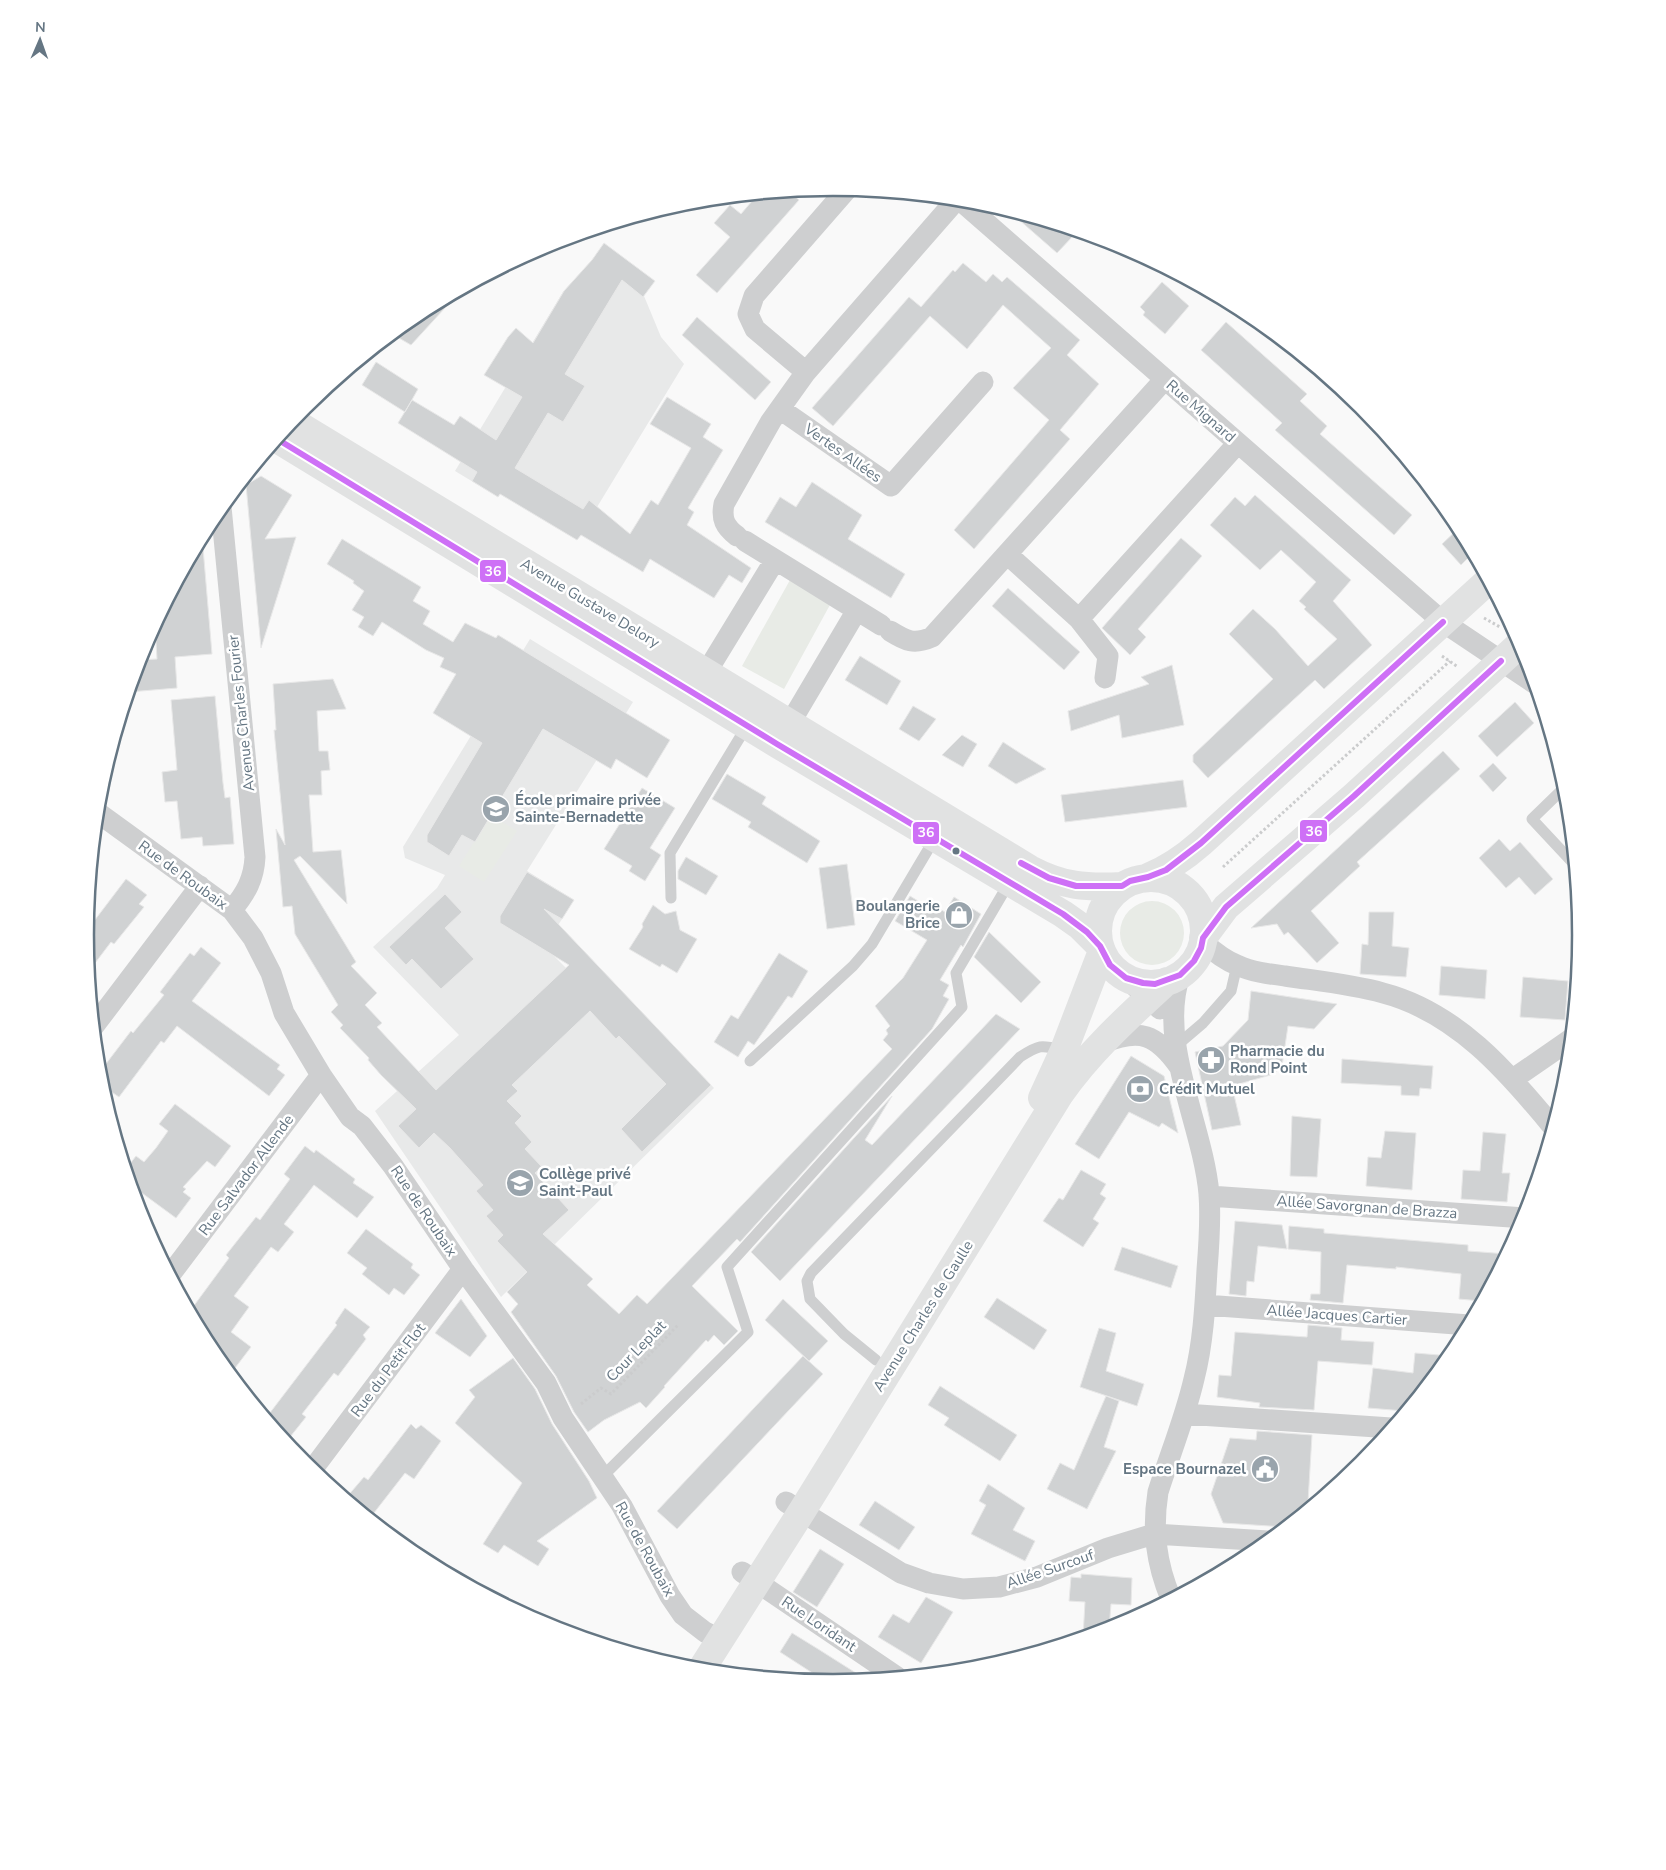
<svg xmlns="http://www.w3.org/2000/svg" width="1666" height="1870" font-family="'Nunito Sans',sans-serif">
  <rect width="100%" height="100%" fill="#f9f9f9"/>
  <path fill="#e8e9e9" d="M 594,258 L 644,296 L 661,337 L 684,364 L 577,540 L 500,494 L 498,497 L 455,471 L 563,292 Z
    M 530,639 L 633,702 L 527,871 L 574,900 L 543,949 L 550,952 L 566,968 L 584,951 L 714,1088 L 501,1297 L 375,1111 L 459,1035 L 373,947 L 437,888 L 445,875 L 405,858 L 403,847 Z"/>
  <path fill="#e8ebe6" d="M 790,580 L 831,603 L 784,689 L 742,666 Z
    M 491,815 L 517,831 L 484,882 L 459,866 Z
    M1120 933a32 32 0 1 1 64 0a32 32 0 1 1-64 0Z"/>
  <path fill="#d0d2d3" stroke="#e8e8e8" d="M 789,191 L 799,200 L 717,293 L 696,275 L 730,237 L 714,223 L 730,205 L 741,214 L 758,194 Z
    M 1009,211 L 1063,227 L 1073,236 L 1057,253 Z
    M 604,243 L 655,281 L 643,297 L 622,280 L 565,374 L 585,386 L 563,422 L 548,413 L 515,468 L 583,509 L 589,500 L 630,534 L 651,500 L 658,505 L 691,448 L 650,424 L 667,397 L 711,424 L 703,437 L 723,450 L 688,508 L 694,512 L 687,525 L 751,568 L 742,583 L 729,575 L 714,598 L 650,559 L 643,572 L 581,535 L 577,540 L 500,494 L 498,497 L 472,481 L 477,472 L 398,423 L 412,400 L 454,425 L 460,416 L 496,440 L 522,397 L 484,375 L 508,337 L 516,328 L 533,343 L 564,291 L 592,260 Z
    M 963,263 L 986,282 L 993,274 L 1002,282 L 1007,277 L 1080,340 L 1067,355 L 1099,384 L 1060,430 L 1070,439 L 974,549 L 954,530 L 1049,420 L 1013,388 L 1051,348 L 1003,305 L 967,349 L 930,316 L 833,426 L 812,408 L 909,297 L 921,307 L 953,270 L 955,272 Z
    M 1162,282 L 1189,306 L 1165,334 L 1143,315 L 1145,312 L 1140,307 Z
    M 452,294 L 455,297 L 411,345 L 392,334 L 418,313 Z
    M 697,317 L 771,382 L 755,400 L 682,335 Z
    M 1226,322 L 1307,394 L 1300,401 L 1327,426 L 1320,434 L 1412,515 L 1394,535 L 1275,430 L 1282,423 L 1201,350 Z
    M 376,362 L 418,389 L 405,412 L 362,385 Z
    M 261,476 L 292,495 L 265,539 L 296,537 L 261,648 L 246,485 Z
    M 812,482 L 862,515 L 848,539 L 905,574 L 891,598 L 765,522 L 780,497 L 796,507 Z
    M 1255,495 L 1351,580 L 1333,601 L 1372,645 L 1324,689 L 1315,680 L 1208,778 L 1193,762 L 1193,755 L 1273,679 L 1229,634 L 1253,609 L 1275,629 L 1308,666 L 1337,639 L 1304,609 L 1306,607 L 1299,601 L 1316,582 L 1281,550 L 1260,570 L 1210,525 L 1235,497 L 1245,506 Z
    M 1459,528 L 1473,553 L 1461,565 L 1442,544 Z
    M 202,536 L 212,654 L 175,657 L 177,688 L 129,692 L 139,660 L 157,659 L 155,625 Z
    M 1181,538 L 1202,556 L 1138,629 L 1146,637 L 1130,655 L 1102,628 Z
    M 342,539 L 421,587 L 413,601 L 430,611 L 423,624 L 453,642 L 465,623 L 496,638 L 498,635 L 670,740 L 647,778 L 616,759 L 611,769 L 543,729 L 475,842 L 462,835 L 449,856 L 427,842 L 427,835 L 482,743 L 433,713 L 456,674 L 440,667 L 444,658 L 426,650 L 382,622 L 373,636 L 358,627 L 364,617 L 352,610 L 364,591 L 353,583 L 354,581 L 327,564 Z
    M 1008,588 L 1080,652 L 1064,670 L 992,606 Z
    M 860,656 L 901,681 L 887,705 L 845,680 Z
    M 1172,665 L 1184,725 L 1122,738 L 1119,715 L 1071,731 L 1068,711 L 1149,684 L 1141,677 Z
    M 333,679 L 346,709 L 317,711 L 319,751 L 328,751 L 330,770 L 321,771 L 322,795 L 309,795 L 313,852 L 341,850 L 347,904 L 300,856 L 294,860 L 356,962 L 351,966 L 377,993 L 365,1005 L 382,1023 L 377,1027 L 403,1055 L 436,1090 L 569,965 L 500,923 L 500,916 L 527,872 L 574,900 L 562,919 L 544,909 L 711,1085 L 642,1152 L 621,1129 L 666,1084 L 619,1036 L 616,1039 L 590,1011 L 512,1085 L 518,1091 L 507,1101 L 522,1116 L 515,1123 L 532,1142 L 525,1149 L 542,1167 L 535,1173 L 569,1210 L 543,1234 L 593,1279 L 587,1285 L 619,1314 L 637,1295 L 647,1304 L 892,1049 L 883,1040 L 888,1034 L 886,1030 L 890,1026 L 875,1006 L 903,978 L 927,940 L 895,921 L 910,896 L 931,909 L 933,905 L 945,912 L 954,897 L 981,914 L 963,947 L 961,945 L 940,980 L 949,985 L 943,996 L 949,999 L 932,1029 L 740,1242 L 737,1239 L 692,1286 L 738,1331 L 724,1345 L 714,1335 L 708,1342 L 706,1340 L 664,1386 L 665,1387 L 646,1408 L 640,1402 L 604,1420 L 588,1432 L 574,1412 L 556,1376 L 511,1312 L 518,1304 L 507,1292 L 527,1272 L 497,1241 L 503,1235 L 486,1216 L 493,1210 L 476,1191 L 483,1185 L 450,1148 L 434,1133 L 419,1148 L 398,1126 L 416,1109 L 381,1075 L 368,1060 L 369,1058 L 340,1028 L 343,1025 L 331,1012 L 338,1005 L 295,934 L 292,906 L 283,907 L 276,829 L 285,845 L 274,730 L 276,730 L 273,684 Z
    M 215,696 L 223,783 L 225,798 L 230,797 L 234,844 L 203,846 L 202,837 L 181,839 L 177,801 L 165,802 L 162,772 L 177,770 L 171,700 Z
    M 1515,702 L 1534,723 L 1497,757 L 1478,736 Z
    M 913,706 L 936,719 L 919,741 L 899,729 Z
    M 962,735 L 977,744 L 963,767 L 942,755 Z
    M 1003,742 L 1023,755 L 1046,769 L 1016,784 L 988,766 Z
    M 1443,751 L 1460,769 L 1357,862 L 1360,866 L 1311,911 L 1339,943 L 1317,963 L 1288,932 L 1284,935 L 1277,924 L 1251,928 Z
    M 1493,763 L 1507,778 L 1493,792 L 1479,776 Z
    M 727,774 L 766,797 L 762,804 L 820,841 L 807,863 L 748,827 L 751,822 L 712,799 Z
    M 1183,780 L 1187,807 L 1065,822 L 1061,795 Z
    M 642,788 L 675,808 L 650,848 L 661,855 L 645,881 L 629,871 L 632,866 L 604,849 Z
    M 1499,839 L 1510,851 L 1520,842 L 1553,879 L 1535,895 L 1519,877 L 1506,888 L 1479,858 Z
    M 686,857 L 718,876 L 706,895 L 678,879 L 678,871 Z
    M 847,864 L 855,925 L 827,929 L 819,868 Z
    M 126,879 L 147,895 L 139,904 L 144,907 L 114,944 L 111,942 L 89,971 L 85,933 Z
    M 445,894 L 462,912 L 445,928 L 474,959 L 441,989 L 412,959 L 406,965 L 389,947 Z
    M 653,905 L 665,914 L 676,911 L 680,930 L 697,939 L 677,973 L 662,964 L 660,967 L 629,949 L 643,927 L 642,924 Z
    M 1369,912 L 1394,912 L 1392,946 L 1409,948 L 1406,977 L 1360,974 L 1362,944 L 1368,945 Z
    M 989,932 L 1041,982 L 1021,1003 L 974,957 Z
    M 201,947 L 221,963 L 192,1001 L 280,1065 L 277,1069 L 285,1075 L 269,1096 L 177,1026 L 164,1043 L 161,1041 L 119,1097 L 100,1084 L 99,1073 L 131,1031 L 133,1033 L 164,995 L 160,992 L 190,953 L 194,956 Z
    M 779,953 L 808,971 L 792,998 L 788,996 L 754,1045 L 748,1041 L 738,1057 L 714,1042 L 731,1015 L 738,1019 Z
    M 1441,966 L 1487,970 L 1485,999 L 1439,995 Z
    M 1523,977 L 1568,981 L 1565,1020 L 1520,1017 Z
    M 1251,991 L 1337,1004 L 1314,1029 L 1288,1026 L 1282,1066 L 1274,1074 L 1232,1086 L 1241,1125 L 1212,1130 L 1195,1052 L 1223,1046 L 1248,1020 Z
    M 996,1014 L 1020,1029 L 780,1281 L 751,1252 L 892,1096 L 865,1140 L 872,1145 Z
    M 1131,1056 L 1164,1076 L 1178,1133 L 1162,1123 L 1159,1127 L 1129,1112 L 1099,1159 L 1075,1144 Z
    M 1342,1059 L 1433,1066 L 1431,1089 L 1420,1088 L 1419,1096 L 1401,1095 L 1401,1086 L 1341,1083 Z
    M 175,1104 L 231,1146 L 215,1167 L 207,1161 L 183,1187 L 186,1189 L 183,1192 L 191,1198 L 176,1218 L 131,1185 L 126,1169 L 136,1156 L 144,1162 L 156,1148 L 168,1131 L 159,1124 Z
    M 1292,1116 L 1321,1119 L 1317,1177 L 1290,1176 Z
    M 1385,1131 L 1416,1133 L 1412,1190 L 1366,1186 L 1368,1157 L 1381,1158 Z
    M 1483,1132 L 1506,1134 L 1502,1173 L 1510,1173 L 1507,1202 L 1461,1199 L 1463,1170 L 1480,1171 Z
    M 305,1146 L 314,1153 L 316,1150 L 355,1179 L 353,1183 L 374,1197 L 357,1218 L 314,1185 L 284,1224 L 294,1232 L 278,1252 L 271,1247 L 234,1296 L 249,1307 L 231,1332 L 251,1347 L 235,1368 L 226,1361 L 223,1366 L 211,1350 L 190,1311 L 229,1258 L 226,1255 L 256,1217 L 260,1220 L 290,1179 L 284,1174 Z
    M 1081,1170 L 1106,1184 L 1100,1194 L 1106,1198 L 1093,1219 L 1099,1223 L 1083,1247 L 1043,1221 L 1059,1198 L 1063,1200 Z
    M 1235,1221 L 1282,1225 L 1287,1249 L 1258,1246 L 1254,1282 L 1247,1281 L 1246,1296 L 1229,1294 Z
    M 1289,1226 L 1324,1229 L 1324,1233 L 1468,1245 L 1468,1251 L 1507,1254 L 1481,1301 L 1459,1299 L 1461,1274 L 1396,1267 L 1396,1269 L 1347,1265 L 1343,1303 L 1310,1300 L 1311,1294 L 1320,1294 L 1321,1252 L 1288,1249 Z
    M 366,1229 L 413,1264 L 411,1268 L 420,1275 L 404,1295 L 394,1288 L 389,1295 L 362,1274 L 367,1268 L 347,1253 Z
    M 1122,1247 L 1178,1266 L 1171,1288 L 1114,1270 Z
    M 997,1298 L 1047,1330 L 1034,1350 L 984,1317 Z
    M 461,1299 L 487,1336 L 470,1357 L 435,1333 Z
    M 783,1299 L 828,1341 L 809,1361 L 765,1320 Z
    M 345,1308 L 370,1327 L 363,1335 L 366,1339 L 338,1376 L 334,1373 L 302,1414 L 306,1417 L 286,1442 L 266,1418 L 337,1325 L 335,1323 Z
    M 1308,1325 L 1342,1328 L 1341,1340 L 1374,1342 L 1372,1365 L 1318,1361 L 1314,1410 L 1259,1407 L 1260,1403 L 1217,1397 L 1219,1375 L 1231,1376 L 1235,1332 L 1307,1337 Z
    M 1099,1328 L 1116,1333 L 1106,1371 L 1144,1384 L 1137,1406 L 1080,1387 Z
    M 1415,1353 L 1451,1356 L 1405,1411 L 1368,1408 L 1373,1368 L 1413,1373 Z
    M 803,1356 L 823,1374 L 677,1529 L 657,1511 Z
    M 513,1358 L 535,1389 L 552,1424 L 589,1481 L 597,1498 L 537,1541 L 549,1549 L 538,1566 L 504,1545 L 498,1553 L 483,1544 L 522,1483 L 455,1423 L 475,1397 L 469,1390 Z
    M 940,1386 L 1017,1435 L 1000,1461 L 944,1425 L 949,1418 L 928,1405 Z
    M 1106,1396 L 1119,1401 L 1104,1447 L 1116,1451 L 1087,1509 L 1047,1489 L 1060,1463 L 1074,1470 Z
    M 411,1424 L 416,1429 L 421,1425 L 441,1441 L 414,1479 L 405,1473 L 370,1518 L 346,1498 L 364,1477 L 368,1480 Z
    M 1257,1431 L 1312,1435 L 1308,1502 L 1300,1514 L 1285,1527 L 1223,1523 L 1211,1494 L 1230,1438 L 1256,1440 Z
    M 988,1484 L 1025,1508 L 1013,1530 L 1035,1541 L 1025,1561 L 971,1534 L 986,1505 L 979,1501 Z
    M 875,1501 L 915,1527 L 899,1550 L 859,1525 Z
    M 820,1549 L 844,1564 L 817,1607 L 793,1592 Z
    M 1081,1574 L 1132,1578 L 1131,1605 L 1111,1604 L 1109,1629 L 1083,1637 L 1085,1602 L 1069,1601 L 1071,1577 L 1081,1578 Z
    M 926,1597 L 953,1612 L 921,1663 L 878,1637 L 893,1614 L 909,1623 Z
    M 792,1633 L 818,1649 L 867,1680 L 828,1683 L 780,1652 Z"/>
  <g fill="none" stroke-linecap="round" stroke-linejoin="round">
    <path stroke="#cbcccd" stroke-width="3" stroke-dasharray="2.5 2.5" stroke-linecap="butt" d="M 1484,618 L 1500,627
      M 1442,656 L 1458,667
      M 1223,867 L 1450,661
      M 581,1404 L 601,1388 L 611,1394 L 679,1324"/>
    <path stroke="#cecfd0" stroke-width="11" d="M 1566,786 L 1532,819 L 1574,864
      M 671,898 L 670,853 L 748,724
      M 1176,1046 L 1203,1023 L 1231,991 L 1237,965
      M 750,1061 L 853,966 L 872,944 L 935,838
      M 876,1360 L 844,1334 L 810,1299 L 807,1281 L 811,1273 L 1020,1057 C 1040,1044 1041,1045 1064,1050
      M 602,1477 L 748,1332 L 727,1267 L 962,1007 L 956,973 L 1009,883"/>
    <path stroke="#cecfd0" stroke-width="21" d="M 960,200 L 1443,622 L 1534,683
      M 806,372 L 755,329 L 748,314 L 754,296 L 848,188
      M 780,409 L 891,486 L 983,382
      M 221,507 L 255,857 C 254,879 246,893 232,910
      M 737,536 C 725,527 721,519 724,504 L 771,421 L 806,372 L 957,199
      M 745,541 L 881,625
      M 1007,554 L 1079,619
      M 890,631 C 906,641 914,645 932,637 L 1165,379
      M 1105,678 L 1108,656 L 1079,619 L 1238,443
      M 698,686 L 775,560
      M 783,735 L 857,610
      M 97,812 L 232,910 L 253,938 L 271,973 L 284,1013 L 321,1075 L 350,1117 L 362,1126 L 393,1166 L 463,1269 L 546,1383 L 563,1418 L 622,1506 L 670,1596 L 683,1615 L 705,1632 L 721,1640
      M 1203,942 C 1213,951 1224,960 1237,965 C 1252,972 1269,974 1285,976 C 1318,981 1351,984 1383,993 C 1456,1012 1507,1071 1553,1127
      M 1126,978 L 1160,1009
      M 94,1026 L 200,886
      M 1103,1043 C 1140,1028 1156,1034 1179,1066
      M 1513,1079 L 1571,1039
      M 1209,1196 L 1525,1218
      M 170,1275 L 321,1075
      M 1205,1305 L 1469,1325
      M 1185,1414 L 1391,1428
      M 312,1470 L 463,1269
      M 786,1502 L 901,1573 L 929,1583 L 963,1589 L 999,1587 L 1037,1577 L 1108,1548 L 1154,1534 L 1268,1541
      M 742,1572 L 897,1677
      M 1171,1599 C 1156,1563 1152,1530 1158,1492 C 1170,1454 1185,1418 1194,1379 C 1203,1344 1205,1307 1207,1270 C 1209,1245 1211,1220 1209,1194 C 1203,1125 1157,1042 1180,975"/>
    <path stroke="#e1e2e2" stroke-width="28" d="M 292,421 L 1030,869 C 1062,886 1086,888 1122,886
      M 277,439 L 777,744 L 1063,914 L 1080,926 L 1100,946
      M 1148,877 C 1168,869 1184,858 1201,843 L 1488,581
      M1098 931a53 53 0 1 1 106 0a53 53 0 1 1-106 0Z
      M 1203,938 L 1226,907 L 1354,796 L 1521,643
      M 1042,1098 L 1064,1050 L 1102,951
      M 701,1670 L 802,1511 L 1060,1094 C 1090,1051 1129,1016 1167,981"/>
    <defs>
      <path id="bus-1" d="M 277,439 L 777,744 L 1063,914 L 1087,932 L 1100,946 L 1110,965 L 1126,978 L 1143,983 L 1155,984 L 1180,975 L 1194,961 L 1201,948 L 1203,938 L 1226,907 L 1354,796 L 1501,661
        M 1021,863 L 1049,878 L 1076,886 L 1122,886 L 1130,881 L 1148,877 L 1166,870 L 1201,843 L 1443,622"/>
    </defs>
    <use href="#bus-1" stroke="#fff" stroke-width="10"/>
    <use href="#bus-1" stroke="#ce70f6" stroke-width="6"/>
  </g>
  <defs>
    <symbol id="school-disc" viewBox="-11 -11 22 22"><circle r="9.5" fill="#99a4ac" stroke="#fff"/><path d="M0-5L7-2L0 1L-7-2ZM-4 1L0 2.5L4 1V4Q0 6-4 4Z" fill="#fff"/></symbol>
    <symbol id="shop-disc" viewBox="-11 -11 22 22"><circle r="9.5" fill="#99a4ac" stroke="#fff"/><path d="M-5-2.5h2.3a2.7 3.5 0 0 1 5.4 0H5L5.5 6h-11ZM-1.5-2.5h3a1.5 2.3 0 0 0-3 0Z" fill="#fff"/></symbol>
    <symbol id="pharmacy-disc" viewBox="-11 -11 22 22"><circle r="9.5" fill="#99a4ac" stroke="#fff"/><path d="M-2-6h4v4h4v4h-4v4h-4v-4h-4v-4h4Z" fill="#fff"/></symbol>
    <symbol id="bank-disc" viewBox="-11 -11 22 22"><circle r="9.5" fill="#99a4ac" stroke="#fff"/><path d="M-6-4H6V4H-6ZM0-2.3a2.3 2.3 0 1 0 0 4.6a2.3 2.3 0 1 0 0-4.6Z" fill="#fff"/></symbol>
    <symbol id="civic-disc" viewBox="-11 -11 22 22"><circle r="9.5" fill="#99a4ac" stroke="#fff"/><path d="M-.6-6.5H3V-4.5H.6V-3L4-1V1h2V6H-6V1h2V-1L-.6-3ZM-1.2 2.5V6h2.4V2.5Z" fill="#fff"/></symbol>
  </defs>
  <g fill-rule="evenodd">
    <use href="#school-disc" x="480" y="793" width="32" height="32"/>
    <use href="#shop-disc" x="943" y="899" width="32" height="32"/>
    <use href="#pharmacy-disc" x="1195" y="1044" width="32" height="32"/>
    <use href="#bank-disc" x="1124" y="1073" width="32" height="32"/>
    <use href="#school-disc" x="504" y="1167" width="32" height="32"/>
    <use href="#civic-disc" x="1249" y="1453" width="32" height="32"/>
  </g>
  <circle fill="#657683" stroke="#fff" stroke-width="2" cx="956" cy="851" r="4.5"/>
  <g text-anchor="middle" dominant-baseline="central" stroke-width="5" stroke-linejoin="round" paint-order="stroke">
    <g font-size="15" fill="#657683" stroke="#fff">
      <text transform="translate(1201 411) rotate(41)">Rue Mignard</text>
      <text transform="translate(843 453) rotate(35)">Vertes Allées</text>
      <text transform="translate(590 603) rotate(31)">Avenue Gustave Delory</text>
      <text transform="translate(241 713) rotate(-96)">Avenue Charles Fourier</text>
      <text transform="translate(183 875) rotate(36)">Rue de Roubaix</text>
      <text transform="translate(246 1175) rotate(-53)">Rue Salvador Allende</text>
      <text transform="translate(1367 1207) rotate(4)">Allée Savorgnan de Brazza</text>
      <text transform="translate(424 1211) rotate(56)">Rue de Roubaix</text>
      <text transform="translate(1337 1315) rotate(4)">Allée Jacques Cartier</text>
      <text transform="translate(923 1316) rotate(-58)">Avenue Charles de Gaulle</text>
      <text transform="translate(636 1351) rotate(-46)">Cour Leplat</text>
      <text transform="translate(388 1370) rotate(-53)">Rue du Petit Flot</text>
      <text transform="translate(645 1549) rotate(61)">Rue de Roubaix</text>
      <text transform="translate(1050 1569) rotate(-19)">Allée Surcouf</text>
      <text transform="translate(819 1624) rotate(34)">Rue Loridant</text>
    </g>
    <g font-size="15" font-weight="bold" fill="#657683" stroke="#fff" text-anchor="start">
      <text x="515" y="800">École primaire privée<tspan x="515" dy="17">Sainte-Bernadette</tspan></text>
      <text x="940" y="906" text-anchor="end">Boulangerie<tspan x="940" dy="17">Brice</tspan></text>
      <text x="1230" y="1051">Pharmacie du<tspan x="1230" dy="17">Rond Point</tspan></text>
      <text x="1159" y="1089">Crédit Mutuel</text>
      <text x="539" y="1174">Collège privé<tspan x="539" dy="17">Saint-Paul</tspan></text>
      <text x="1246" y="1469" text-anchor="end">Espace Bournazel</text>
    </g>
  </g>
  <path d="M0 0H1666V1870H0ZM94 935a739 739 0 1 1 1478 0a739 739 0 1 1-1478 0Z" fill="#fff" fill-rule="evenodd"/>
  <path fill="none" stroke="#657683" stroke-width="2.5" d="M94 935a739 739 0 1 1 1478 0a739 739 0 1 1-1478 0Z"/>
  <g stroke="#fff" stroke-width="2">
    <rect x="479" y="559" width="28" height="24" rx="5" fill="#ce70f6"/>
    <rect x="1299" y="819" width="29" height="24" rx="5" fill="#ce70f6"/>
    <rect x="912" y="821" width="28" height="24" rx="5" fill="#ce70f6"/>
  </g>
  <g font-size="14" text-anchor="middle" font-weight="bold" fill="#fff">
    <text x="493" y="576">36</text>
    <text x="1314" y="836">36</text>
    <text x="926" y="837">36</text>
  </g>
  <g transform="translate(40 40) rotate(2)" stroke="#ffffff" stroke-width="4" paint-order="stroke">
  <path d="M0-4L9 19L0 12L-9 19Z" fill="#657683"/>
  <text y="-8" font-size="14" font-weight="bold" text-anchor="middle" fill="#657683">N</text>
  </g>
</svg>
